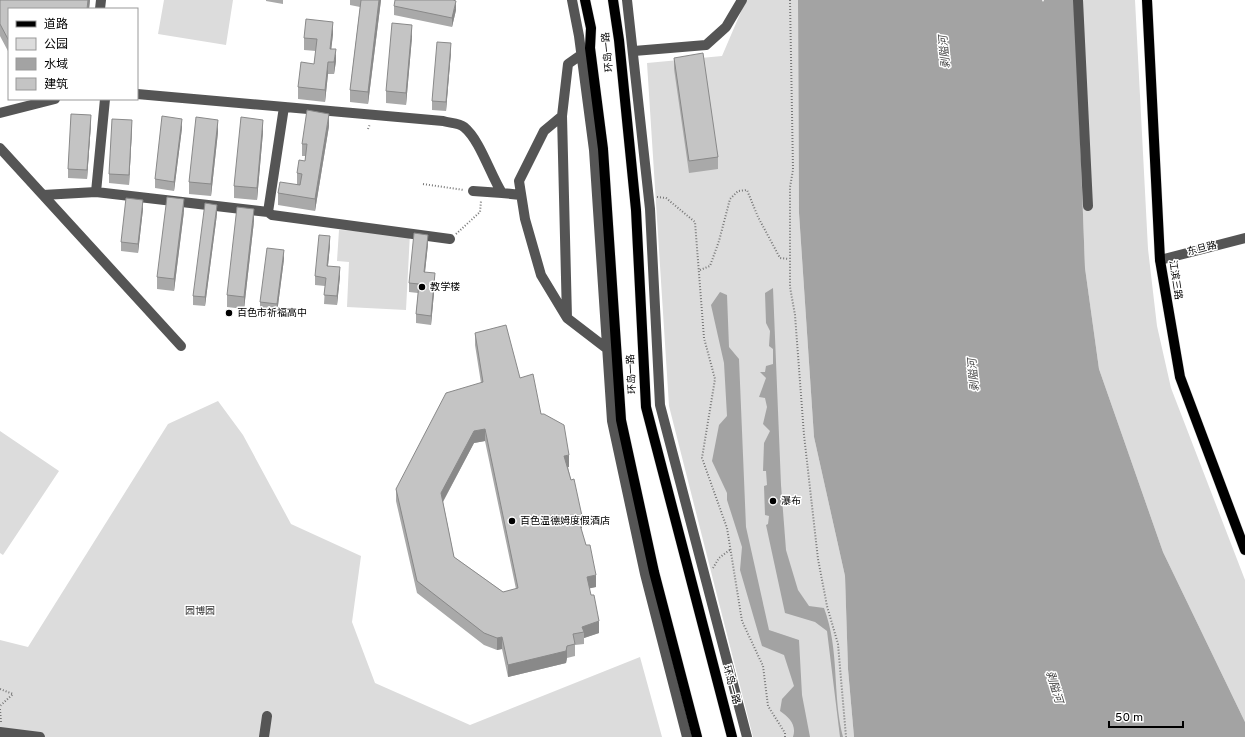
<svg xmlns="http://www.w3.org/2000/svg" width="1245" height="737" font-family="Overpass,'Noto Sans SC',sans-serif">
  <rect width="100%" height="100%" fill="#fff"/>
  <path fill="#dcdcdc" d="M 164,0 L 233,0 L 226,45 L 158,34 Z
    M 746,0 L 798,0 L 799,213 L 814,437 L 845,576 L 848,669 L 854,737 L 753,737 L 669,406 L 647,63 L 722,56 Z
    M 1075,0 L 1135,0 L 1148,249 L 1157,326 L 1171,388 L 1245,580 L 1245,722 L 1163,552 L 1099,369 L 1085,268 Z
    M 339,230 L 410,233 L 406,310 L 347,307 L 349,262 L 337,261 Z
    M 218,401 L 243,435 L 291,524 L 361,556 L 352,622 L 375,683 L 470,725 L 640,657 L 662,737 L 0,737 L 0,640 L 28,647 L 168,424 Z
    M 0,431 L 59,471 L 3,555 L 0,553 Z"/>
  <path fill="#a3a3a3" d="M 798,0 L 1042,0 L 1043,2 L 1044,0 L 1075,0 L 1085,268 L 1099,369 L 1163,552 L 1245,722 L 1245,737 L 854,737 L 848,669 L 845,576 L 814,437 L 799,213 Z
    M 773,288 L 781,485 L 786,550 L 798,590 L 809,606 L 824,608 C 840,650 832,695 843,737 L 840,737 L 839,729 L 827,631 L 815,622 L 785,613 L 766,525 L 768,524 L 769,516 L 765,515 L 764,486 L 767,485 L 766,471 L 763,471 L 764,443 L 770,431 L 763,424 L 767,407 L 765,398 L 759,397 L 766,378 L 760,372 L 765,372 L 766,366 L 773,364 L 773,349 L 769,346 L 770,331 L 766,323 L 765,293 Z
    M 720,292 L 727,295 L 729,347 L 739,359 L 746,527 L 769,630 L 799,640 L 802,695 L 810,737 L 793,737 C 797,725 789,717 780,711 L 782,699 L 794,686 L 784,655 L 762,646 L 740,570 L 742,547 L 727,500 L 727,493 L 712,461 L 719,425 L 727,416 L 724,363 L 711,305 Z"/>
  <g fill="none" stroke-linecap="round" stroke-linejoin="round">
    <defs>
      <path id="major" d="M 585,0 L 591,28 L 590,48 L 603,149 L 621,420 L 654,572 L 697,737
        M 613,0 L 619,40 L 636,210 L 646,407 L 732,737
        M 1147,0 L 1160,260 L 1180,377 L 1245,550"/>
    </defs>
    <use href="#major" stroke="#dbdbdb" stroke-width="11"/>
    <path stroke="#777" stroke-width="2" stroke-dasharray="1 2" stroke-linecap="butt" d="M 790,0 L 793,170 L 790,187 L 790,287 L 795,315 L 804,435 L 818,559 L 827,606 L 838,644 L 846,737
      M 368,129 L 370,124
      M 423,184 L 464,190
      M 657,197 L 666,198 L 695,222 L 704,338 L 715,379 L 702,458 L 727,528 L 742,621 L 763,666 L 768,706 L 785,733 L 785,737
      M 456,234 L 480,212 L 481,201
      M 700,270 L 710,266 L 719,241 L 730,199 L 738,191 L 747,190 L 758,217 L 780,258 L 789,259
      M 713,568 L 719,558 L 731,549
      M 0,689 L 13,694 L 0,706
      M 0,709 L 1,722"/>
    <path stroke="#555" stroke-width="10" d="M 572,0 L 579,36 L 594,150 L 612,421 L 645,574 L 687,737
      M 627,0 L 650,209 L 660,405 L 747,737
      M 1078,0 L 1088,206
      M 100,9 L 101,0
      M 634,51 L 706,45 L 726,27 L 742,0
      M 585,52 L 568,64 L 562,116 L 544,131 L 519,181 L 525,219 L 541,275 L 567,318 L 610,351
      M 137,94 L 443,121 C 449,123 459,123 464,127 C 480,140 490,174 502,193 L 521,195
      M 0,113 L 55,99
      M 562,116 L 567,318
      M 0,148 L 181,346
      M 473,191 L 502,193
      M 96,192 L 105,99
      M 43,195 L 96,192 L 268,212 L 272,215 L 450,239
      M 268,212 L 284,107
      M 1160,260 L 1245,238
      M 0,732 L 40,737
      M 264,737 L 267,716"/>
    <use href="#major" stroke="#000" stroke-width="10"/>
  </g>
  <path fill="#a9a9a9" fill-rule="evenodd" d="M 0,0 L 90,0 L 89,9 L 9,9 L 9,53 L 0,36 Z
    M 266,0 L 283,0 L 283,4 L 266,1 Z
    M 350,0 L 381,0 L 368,104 L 350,102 L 350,90 L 360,7 L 350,5 Z
    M 394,6 L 456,10 L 452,27 L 394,15 Z
    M 333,34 L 331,49 L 336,61 L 334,74 L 328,74 L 325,102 L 298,99 L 298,87 L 314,64 L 316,51 L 304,50 L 304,38 Z
    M 412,37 L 406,105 L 386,103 L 386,91 Z
    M 451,52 L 446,111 L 432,110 L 432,101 Z
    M 674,58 L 718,157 L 718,169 L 689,173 L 674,69 Z
    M 91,124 L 87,179 L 68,178 L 68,169 Z
    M 329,126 L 315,211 L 278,205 L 278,193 L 297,184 L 297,173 L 305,161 L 305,156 L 302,156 L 302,144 Z
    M 182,128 L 174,191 L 155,188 L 155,179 Z
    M 132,129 L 129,185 L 109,183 L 109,174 Z
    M 218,132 L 211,196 L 189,194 L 189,182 Z
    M 263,132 L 257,200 L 234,198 L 234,186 Z
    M 143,209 L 138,253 L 121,251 L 121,242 Z
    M 184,211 L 174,291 L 157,289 L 157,277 Z
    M 217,214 L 205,306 L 193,305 L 193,296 Z
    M 254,221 L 244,309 L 227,307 L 227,295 Z
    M 428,244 L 425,272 L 435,282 L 431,325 L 416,323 L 416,314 L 418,293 L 409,292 L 409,283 Z
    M 330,245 L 328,266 L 340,276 L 337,305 L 324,304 L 325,286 L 315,285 L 315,276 Z
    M 284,259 L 277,313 L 260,311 L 260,302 Z
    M 475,333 L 520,378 L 541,414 L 569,467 L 568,467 L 582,528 L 581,528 L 596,587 L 589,588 L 599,633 L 584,638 L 584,644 L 575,645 L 575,656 L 567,658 L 566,663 L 508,677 L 502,649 L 497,650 L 484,645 L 417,593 L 396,501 L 396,489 L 481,383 L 475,345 ZM 485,441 L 516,589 L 503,592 L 454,557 L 443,502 L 474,443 Z"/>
  <path fill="#898989" d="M 88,0 L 90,0 L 89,9 L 87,9 Z
    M 379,0 L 381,0 L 368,104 L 368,92 Z
    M 456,1 L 456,10 L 452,27 L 452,18 Z
    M 333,22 L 333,34 L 330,61 L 330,49 Z
    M 412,25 L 412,37 L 406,105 L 406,93 Z
    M 451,43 L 451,52 L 446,111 L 446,102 Z
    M 336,49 L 336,61 L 334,74 L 334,62 Z
    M 328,62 L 328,74 L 325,102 L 325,90 Z
    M 329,114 L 329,126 L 315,211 L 315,199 Z
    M 91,115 L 91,124 L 87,179 L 87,170 Z
    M 182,119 L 182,128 L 174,191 L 174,182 Z
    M 132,120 L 132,129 L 129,185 L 129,175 Z
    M 218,120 L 218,132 L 211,196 L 211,184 Z
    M 263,120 L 263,132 L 257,200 L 257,188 Z
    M 184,199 L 184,211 L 174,291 L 174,279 Z
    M 143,200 L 143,209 L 138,253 L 138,244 Z
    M 217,205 L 217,214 L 205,306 L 205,297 Z
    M 254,209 L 254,221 L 244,309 L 244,297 Z
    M 428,235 L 428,244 L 424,281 L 424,272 Z
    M 330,236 L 330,245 L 327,275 L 327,266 Z
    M 284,250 L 284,259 L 277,313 L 277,304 Z
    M 340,267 L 340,276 L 337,305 L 337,296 Z
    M 435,273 L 435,282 L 431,325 L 431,316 Z
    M 485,429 L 485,441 L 474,443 L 441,505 L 441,493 L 474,431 Z
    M 569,455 L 569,467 L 564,468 L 564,456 Z
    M 582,516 L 582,528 L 578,530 L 578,518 Z
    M 596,575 L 596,587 L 587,589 L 587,577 Z
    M 599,621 L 599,633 L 584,638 L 584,632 L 582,627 Z
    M 502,637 L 502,649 L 497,650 L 497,638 Z
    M 567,646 L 567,658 L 566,663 L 508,677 L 508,665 Z"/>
  <path fill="#c4c4c4" stroke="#898989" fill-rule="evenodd" d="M 0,0 L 88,0 L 87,9 L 9,9 L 9,41 L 0,24 Z
    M 361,0 L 379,0 L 368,92 L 350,90 Z
    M 395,0 L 453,0 L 456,1 L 452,18 L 394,6 Z
    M 306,19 L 333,22 L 330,49 L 336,49 L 334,62 L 328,62 L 325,90 L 298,87 L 301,62 L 314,64 L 317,39 L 304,38 Z
    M 392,23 L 412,25 L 406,93 L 386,91 Z
    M 437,42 L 451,43 L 446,102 L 432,101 Z
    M 703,53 L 718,157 L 689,161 L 674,58 Z
    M 307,110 L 329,114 L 315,199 L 278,193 L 280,182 L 300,185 L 302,174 L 297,173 L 299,160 L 305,161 L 307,144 L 302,144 Z
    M 71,114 L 91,115 L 87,170 L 68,169 Z
    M 162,116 L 182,119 L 174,182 L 155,179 Z
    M 196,117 L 218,120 L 211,184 L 189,182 Z
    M 241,117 L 263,120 L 257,188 L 234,186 Z
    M 112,119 L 132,120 L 129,175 L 109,174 Z
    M 167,197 L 184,199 L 174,279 L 157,277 Z
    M 126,198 L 143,200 L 138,244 L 121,242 Z
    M 205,203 L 217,205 L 205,297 L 193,296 Z
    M 237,207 L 254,209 L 244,297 L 227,295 Z
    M 414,233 L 428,235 L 424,272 L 435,273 L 431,316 L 416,314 L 419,284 L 409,283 Z
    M 319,235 L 330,236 L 327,266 L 340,267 L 337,296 L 324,295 L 326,278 L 315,276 Z
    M 267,248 L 284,250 L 277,304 L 260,302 Z
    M 506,325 L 520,378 L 533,374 L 541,414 L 544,414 L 564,425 L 569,455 L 564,456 L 571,480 L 574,479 L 582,516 L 578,518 L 586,545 L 590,545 L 596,575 L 587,577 L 591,595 L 594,595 L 599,621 L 582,627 L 584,632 L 573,634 L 575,644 L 567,646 L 566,651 L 508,665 L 502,637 L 497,638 L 484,633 L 417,581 L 396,489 L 446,393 L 483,382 L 475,333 ZM 485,429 L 518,588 L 503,592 L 454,557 L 441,493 L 474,431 Z"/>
  <g fill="#000" stroke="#fff" stroke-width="1.5">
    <circle cx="422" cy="287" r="4"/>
    <circle cx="229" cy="313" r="4"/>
    <circle cx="773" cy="501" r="4"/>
    <circle cx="512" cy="521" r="4"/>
  </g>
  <g text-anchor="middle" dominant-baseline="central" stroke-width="3" stroke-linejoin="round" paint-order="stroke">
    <g font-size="10" fill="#000" stroke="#fff">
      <text transform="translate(608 52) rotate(-96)">环岛一路</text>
      <text transform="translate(1202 249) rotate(-14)">东旦路</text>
      <text transform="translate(1175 280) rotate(81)">江滨三路</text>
      <text transform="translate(632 374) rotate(-93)">环岛一路</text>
      <text transform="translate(731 685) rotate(75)">环岛一路</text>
    </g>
    <g font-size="10" fill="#000" stroke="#fff" text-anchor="start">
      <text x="430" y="287">教学楼</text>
      <text x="237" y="313">百色市祈福高中</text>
      <text x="781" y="501">瀑布</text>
      <text x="520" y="521">百色温德姆度假酒店</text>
    </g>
    <g font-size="10" fill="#333" stroke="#fff">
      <text x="200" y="611">园博园</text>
    </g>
    <g font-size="11" font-style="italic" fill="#444" stroke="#fff">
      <text transform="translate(945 52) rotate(-95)">剥隘河</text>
      <text transform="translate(974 375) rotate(-95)">剥隘河</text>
      <text transform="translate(1054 687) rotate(73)">剥隘河</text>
    </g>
  </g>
  <rect x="8" y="8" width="130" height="92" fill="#ffffff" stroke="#999999"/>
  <rect x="16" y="21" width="20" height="6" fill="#000000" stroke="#999999"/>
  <text x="44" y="28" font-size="12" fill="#000000">道路</text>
  <rect x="16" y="38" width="20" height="12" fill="#dcdcdc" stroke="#999999"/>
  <text x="44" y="48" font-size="12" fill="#000000">公园</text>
  <rect x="16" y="58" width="20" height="12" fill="#a3a3a3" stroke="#999999"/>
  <text x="44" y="68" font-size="12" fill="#000000">水域</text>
  <rect x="16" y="78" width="20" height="12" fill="#c4c4c4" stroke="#999999"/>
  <text x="44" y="88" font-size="12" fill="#000000">建筑</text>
  <path d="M1109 721v6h74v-6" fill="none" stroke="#000000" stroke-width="2"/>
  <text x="1115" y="721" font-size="12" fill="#000000" stroke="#ffffff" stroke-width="3" paint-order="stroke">50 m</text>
</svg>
